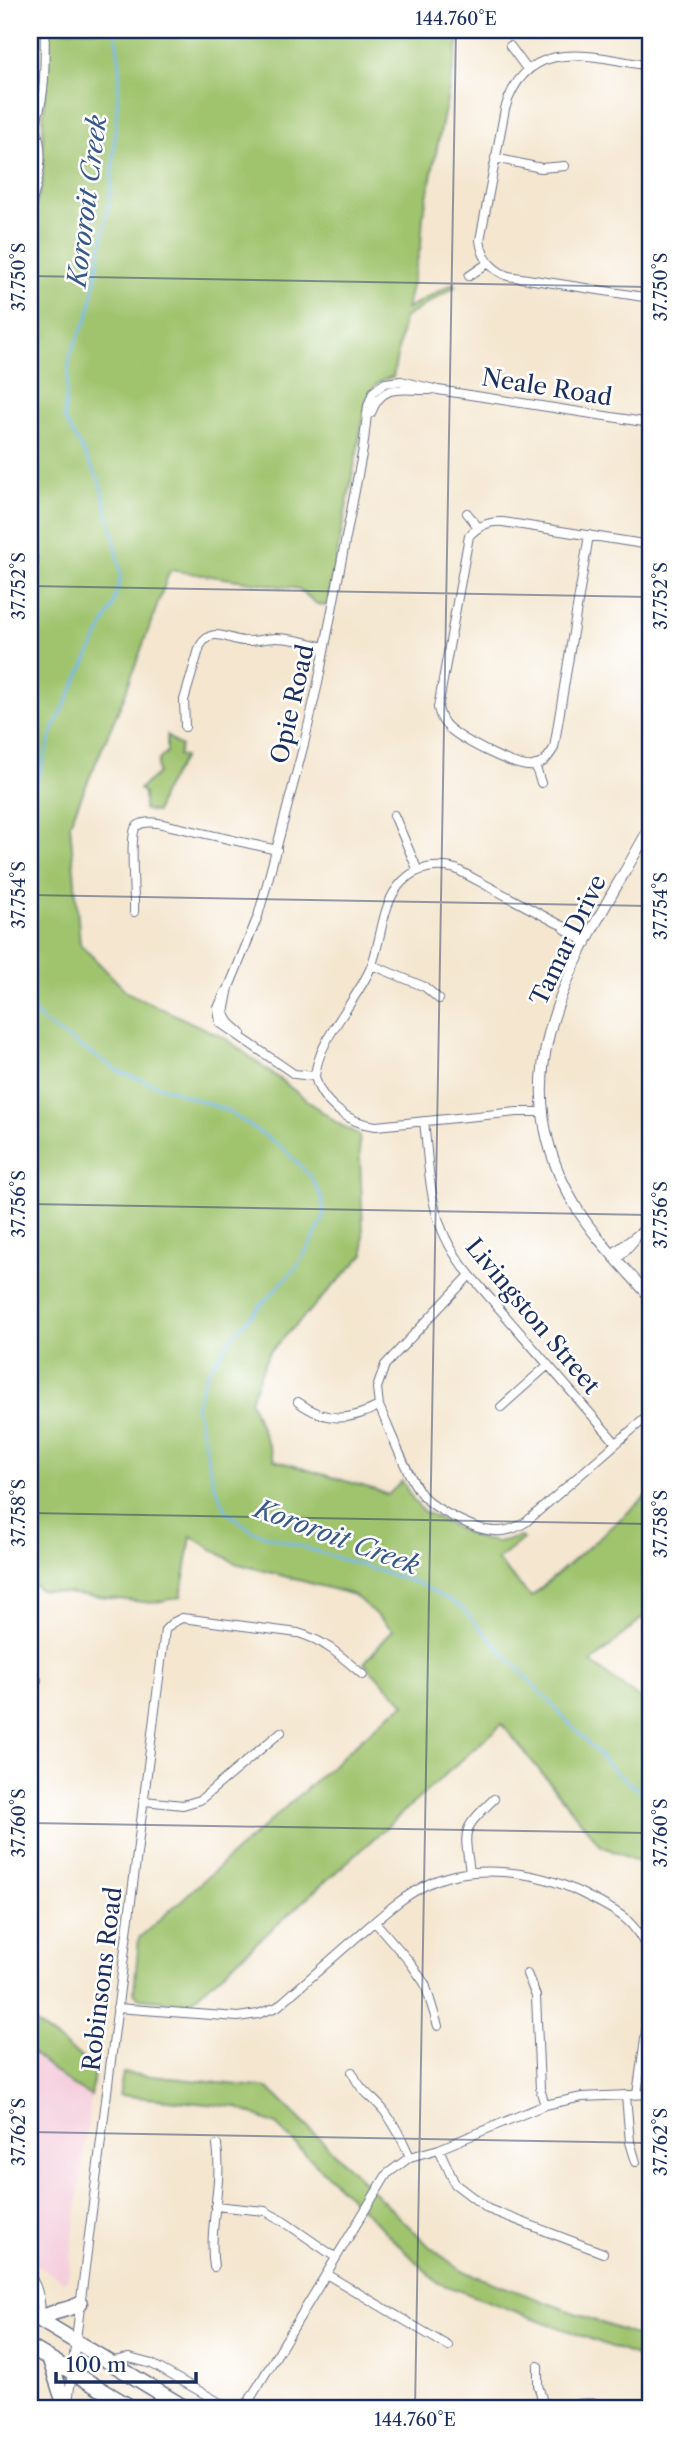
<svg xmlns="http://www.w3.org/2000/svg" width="680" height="2439" font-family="'Libre Caslon Text',serif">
  <rect width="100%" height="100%" fill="#fff"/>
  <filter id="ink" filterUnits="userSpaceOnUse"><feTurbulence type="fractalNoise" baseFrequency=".0143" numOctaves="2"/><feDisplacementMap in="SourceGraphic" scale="14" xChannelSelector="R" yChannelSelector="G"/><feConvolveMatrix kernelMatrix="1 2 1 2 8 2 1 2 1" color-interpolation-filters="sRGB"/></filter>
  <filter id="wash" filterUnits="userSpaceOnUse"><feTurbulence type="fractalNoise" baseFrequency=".00686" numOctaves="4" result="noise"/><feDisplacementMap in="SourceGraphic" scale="28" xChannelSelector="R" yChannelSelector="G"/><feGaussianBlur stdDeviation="1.57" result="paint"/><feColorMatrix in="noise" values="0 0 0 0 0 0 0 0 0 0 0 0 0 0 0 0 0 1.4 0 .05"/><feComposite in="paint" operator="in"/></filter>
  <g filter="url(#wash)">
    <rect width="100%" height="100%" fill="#f4e6cf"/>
    <path fill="#f4cfdd" d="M 30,2051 L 71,2085 L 91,2096 L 68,2278 L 64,2281 L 30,2262 Z"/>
    <path fill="#a0c46e" stroke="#5e7a66" stroke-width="2" d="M 49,30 L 461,30 L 423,217 L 421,244 L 406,309 L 454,283 L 456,286 L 404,318 L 393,377 C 378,379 373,388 367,400 L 327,606 L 317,604 L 299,589 L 170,570 L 124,697 L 70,823 L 80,944 L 128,993 L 225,1038 L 337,1123 L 359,1135 L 364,1254 L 268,1354 L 250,1401 L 274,1460 L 376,1490 L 388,1495 L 402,1481 L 415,1503 L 423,1511 L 476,1538 L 496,1542 L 521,1537 L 523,1539 L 497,1560 L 531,1597 L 650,1493 L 650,1611 L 591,1663 L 650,1706 L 650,1867 L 601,1846 L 502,1724 L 189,2003 L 139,1998 L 134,1992 L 139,1938 L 392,1712 L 405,1704 L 364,1663 L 393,1630 L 354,1595 L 235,1563 L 191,1536 L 181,1597 L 152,1603 L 40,1590 L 30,1582 L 30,586 C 41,561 39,553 30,527 L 30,227 L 43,181 L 43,121 Z
      M 167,735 L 175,743 L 181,746 L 178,755 L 184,757 L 162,794 L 156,812 L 144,810 L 144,793 L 139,789 L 158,773 C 156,762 159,759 167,752 Z
      M 30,2020 L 95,2067 L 91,2096 L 71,2085 L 30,2051 Z
      M 123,2073 L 268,2088 L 430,2247 L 462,2271 L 650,2341 L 650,2361 L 438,2283 L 276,2125 L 236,2107 L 119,2095 Z"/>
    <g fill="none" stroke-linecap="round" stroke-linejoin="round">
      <path stroke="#78baed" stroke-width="2.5" d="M 30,804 L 54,727 L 113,606 L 121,575 L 114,536 L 99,480 L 64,418 L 70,355 L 89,314 L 111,191 L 120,65 L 115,30
        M 30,1007 L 44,1023 L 120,1072 L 226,1110 L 282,1147 L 310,1176 L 322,1198 L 324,1217 L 315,1236 L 296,1268 L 233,1335 L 205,1376 L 196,1406 L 213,1482 L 227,1512 L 252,1531 L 417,1583 L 460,1606 L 614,1771 L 650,1798"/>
    </g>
  </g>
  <g filter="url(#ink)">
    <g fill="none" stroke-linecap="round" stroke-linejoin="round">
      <defs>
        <path id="minor" d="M 510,46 L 527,69
          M 650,66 C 592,57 527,34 505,109 L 480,240 C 482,258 492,270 508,276 L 650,298
          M 495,158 L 541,168 L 565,166
          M 30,208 C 38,183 47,150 34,126 C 47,97 44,61 45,30
          M 469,276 L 488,263
          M 371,413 C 383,381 403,391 430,390
          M 467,513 L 478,527
          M 589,535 L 554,748 C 549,756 544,764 534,766 C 516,769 462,740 448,727 C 442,722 440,716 438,708 L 469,536 C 479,525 489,521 503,522 L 650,545
          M 30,540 L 34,563 L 30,577
          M 185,727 L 184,700 L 200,646 C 212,626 226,639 243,641 C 254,642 265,638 276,638 C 293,638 309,643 325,647
          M 535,765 L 541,783
          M 394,815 L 418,871
          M 134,912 C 135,896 129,835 136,827 C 142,821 151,822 158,823 L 277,850
          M 565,929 L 587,943
          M 372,965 L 425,987 L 439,999
          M 225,992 L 218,1008 L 220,1023 L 294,1074 L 315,1076 C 320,1102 350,1124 376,1126 L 517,1112 L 543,1112
          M 224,1013 L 229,987 L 258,916 L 267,884 L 304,744 L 318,683 L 363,449 L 368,406 L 373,392 L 385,383 L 401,381 L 438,390 L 650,423
          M 224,1013 L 230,1023 L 241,1033
          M 315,1076 C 319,1037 356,1003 371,967 C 382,940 381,903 402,882 C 416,867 437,864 456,869 L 557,923 L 589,938
          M 424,1121 C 431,1183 428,1226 470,1275 L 616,1443
          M 612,1254 L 650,1225
          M 617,1260 L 634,1241
          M 470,1275 L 385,1365 L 377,1388 L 379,1406 C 390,1430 407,1476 422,1495 C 434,1509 476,1531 495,1531 C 507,1532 516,1528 526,1522 L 650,1414
          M 298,1402 C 327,1423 349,1421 379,1406
          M 501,1407 L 548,1365
          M 30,1674 L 37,1680
          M 144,1801 L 183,1805 L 200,1800 L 281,1732
          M 470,1872 C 464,1828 461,1831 494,1799
          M 375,1922 L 409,1961 L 425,1984 L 438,2026
          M 527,1974 L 536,1996 L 540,2089 L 545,2105
          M 117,2008 L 238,2017 L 258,2014 L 277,2007 C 304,1983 331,1960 358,1936 C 380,1917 400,1898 426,1885 C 471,1862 538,1871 581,1893 C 616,1911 633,1916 650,1955
          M 352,2072 C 362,2094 372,2095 385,2112 C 396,2126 403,2141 410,2157
          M 637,2094 L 650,2005
          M 626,2096 L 630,2142 L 636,2162
          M 439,2149 L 455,2184 L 488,2209 L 603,2253
          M 215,2206 L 265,2211 L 283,2221 L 335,2257
          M 214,2267 C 208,2226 223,2186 217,2145
          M 326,2274 L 448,2346
          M 30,2276 C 39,2288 42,2305 40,2319
          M 109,2362 L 129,2358 L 152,2364 L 231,2409
          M 538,2366 L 538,2385 L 545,2409
          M 68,2403 L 165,1630 L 172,1623 L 182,1618 L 298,1633 C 326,1641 342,1657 363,1675
          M 244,2409 L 387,2174 L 410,2157 L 439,2149 L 545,2105 L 582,2097 L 650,2094
          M 546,2409 C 573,2402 596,2401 622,2409"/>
        <path id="tertiary" d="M 650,827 C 583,950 491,1065 576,1207 C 596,1240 625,1268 650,1297"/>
        <path id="trunk" d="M 30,2314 L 187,2409
          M 40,2319 C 52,2311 66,2311 80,2304
          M 30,2347 L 134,2409
          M 50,2360 L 66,2409"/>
      </defs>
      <use href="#minor" stroke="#676f86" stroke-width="10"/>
      <use href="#tertiary" stroke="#676f86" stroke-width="12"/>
      <use href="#trunk" stroke="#676f86" stroke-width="17"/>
      <use href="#minor" stroke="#fff" stroke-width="8"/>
      <use href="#tertiary" stroke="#fff" stroke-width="10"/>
      <use href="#trunk" stroke="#fff" stroke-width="14"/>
    </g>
  </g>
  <path fill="none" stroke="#1b2f5e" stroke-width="2" stroke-opacity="0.45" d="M 30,276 L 650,287M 30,586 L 650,597M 30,895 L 650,906M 30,1204 L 650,1215M 30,1513 L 650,1524M 30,1823 L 650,1833M 30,2132 L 650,2143M 415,2409 L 456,30"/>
  <g text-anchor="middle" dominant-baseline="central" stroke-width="5" stroke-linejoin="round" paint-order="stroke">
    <g font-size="24" fill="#1b2f5e" stroke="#fff">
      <text transform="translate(547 387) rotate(9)">Neale Road</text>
      <text transform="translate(292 704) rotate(-77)">Opie Road</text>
      <text transform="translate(568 940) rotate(-64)">Tamar Drive</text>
      <text transform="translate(533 1316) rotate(50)">Livingston Street</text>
      <text transform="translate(102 1979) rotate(-83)">Robinsons Road</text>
    </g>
    <g font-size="26" font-style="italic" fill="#375989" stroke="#fff">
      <text transform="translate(87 201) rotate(-83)">Kororoit Creek</text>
      <text transform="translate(337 1537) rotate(20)">Kororoit Creek</text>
    </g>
  </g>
  <rect width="680" height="2439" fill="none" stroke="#fff" stroke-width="77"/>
  <path d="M56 2372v10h140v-10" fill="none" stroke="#1b2f5e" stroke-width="3.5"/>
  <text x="66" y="2372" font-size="21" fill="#1b2f5e" stroke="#ffffff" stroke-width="5" paint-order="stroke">100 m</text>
  <rect x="38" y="38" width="604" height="2362" fill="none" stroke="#1b2f5e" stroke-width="2.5"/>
  <g font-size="18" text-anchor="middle" fill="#1b2f5e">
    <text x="456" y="25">144.760°E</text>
    <text transform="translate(19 277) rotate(-90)" y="6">37.750°S</text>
    <text transform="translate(661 287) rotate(-90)" y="6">37.750°S</text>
    <text transform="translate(19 586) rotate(-90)" y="6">37.752°S</text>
    <text transform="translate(661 596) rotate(-90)" y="6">37.752°S</text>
    <text transform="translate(19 895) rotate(-90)" y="6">37.754°S</text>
    <text transform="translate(661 906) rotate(-90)" y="6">37.754°S</text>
    <text transform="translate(19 1204) rotate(-90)" y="6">37.756°S</text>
    <text transform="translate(661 1215) rotate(-90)" y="6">37.756°S</text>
    <text transform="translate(19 1513) rotate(-90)" y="6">37.758°S</text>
    <text transform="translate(661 1524) rotate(-90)" y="6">37.758°S</text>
    <text transform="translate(19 1823) rotate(-90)" y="6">37.760°S</text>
    <text transform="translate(661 1833) rotate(-90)" y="6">37.760°S</text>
    <text transform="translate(19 2132) rotate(-90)" y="6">37.762°S</text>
    <text transform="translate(661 2142) rotate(-90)" y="6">37.762°S</text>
    <text x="415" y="2426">144.760°E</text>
  </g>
</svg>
